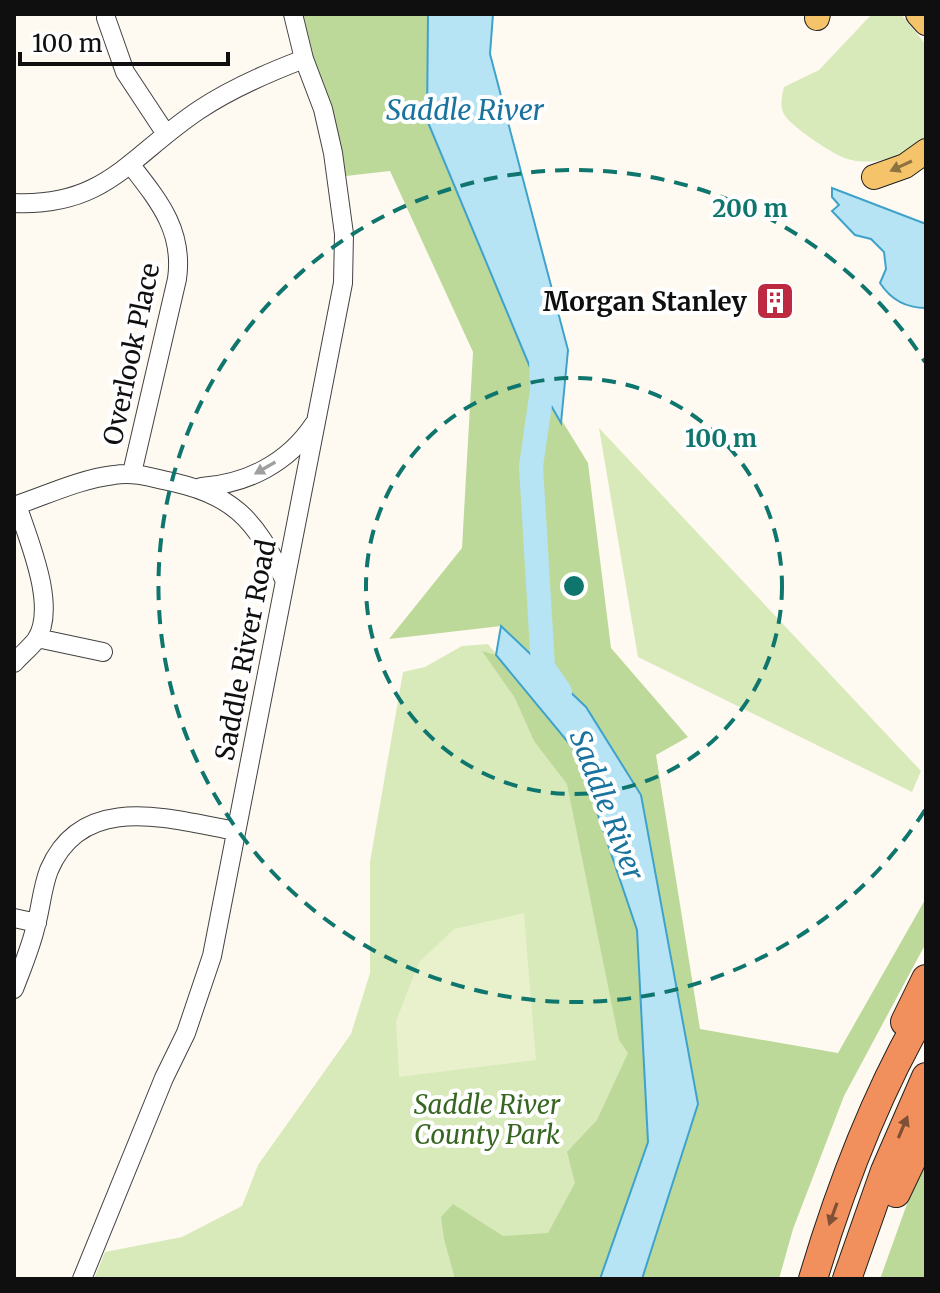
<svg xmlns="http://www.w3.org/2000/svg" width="940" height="1293" font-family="Merriweather,serif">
  <rect width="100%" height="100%" fill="#fffaf1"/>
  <path fill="#d8e9ba" d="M 872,14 L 901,14 L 926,45 L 926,136 C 912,148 900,157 882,160 C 868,163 850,162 838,155 C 826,149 787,124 783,112 C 780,105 782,95 784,87 L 819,70 Z
    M 599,428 L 921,771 L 912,792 L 638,657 Z
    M 488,644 L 577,753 L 648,1142 L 600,1279 L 94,1279 L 105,1252 L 182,1237 L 242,1206 L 258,1165 L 351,1034 L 370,973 L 370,862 L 403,672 L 425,667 L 462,646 Z"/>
  <path fill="#bdd99a" d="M 293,14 L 428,14 L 427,120 L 532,372 L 588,463 L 611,648 L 688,737 L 656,755 L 700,1029 L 838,1053 L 926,898 L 926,943 L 844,1096 L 793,1229 L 779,1279 L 642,1279 L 698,1104 L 586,707 L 501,626 L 389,639 L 462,548 L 473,352 L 390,171 L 337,177 Z
    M 482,651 L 496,655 L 577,753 L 637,930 L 648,1142 L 600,1279 L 455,1279 L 444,1239 L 441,1217 L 453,1204 L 503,1236 L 548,1233 L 575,1183 L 567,1152 L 597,1120 L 628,1053 L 619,1040 L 567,784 L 534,741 L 515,698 Z
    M 926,1151 L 926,1279 L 880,1279 Z"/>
  <path fill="#e8f0cc" d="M 524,913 L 536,1060 L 399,1077 L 396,1021 L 419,962 L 454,929 Z"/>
  <path fill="#b6e4f5" stroke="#3fa2cb" stroke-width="2" d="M 428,14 L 493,14 L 490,54 L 568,350 L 561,423 L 532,372 L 427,120 Z
    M 832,188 L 926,224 L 926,308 C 906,308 891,300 880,283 L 886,269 L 884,252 L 871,239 L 855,235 L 832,211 L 839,205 L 832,197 Z
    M 501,626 L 586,707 L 641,795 L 698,1104 L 642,1279 L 600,1279 L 648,1142 L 637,930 L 577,753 L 496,655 Z"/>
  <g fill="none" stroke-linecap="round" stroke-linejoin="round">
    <path stroke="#b6e4f5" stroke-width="24" d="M 541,359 L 542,390 L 531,466 L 543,667 L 560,692"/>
    <defs>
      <path id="minor" d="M 106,18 L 125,72 L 166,134
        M 130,164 C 158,200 184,230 177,279 L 132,473
        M 14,203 C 106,207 130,156 199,110 C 232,88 267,73 304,59
        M 201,487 C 247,484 288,463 314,424
        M 14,506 C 47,495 80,479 114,475 C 131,472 147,476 163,480 C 233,494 254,517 285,581
        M 37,638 L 103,652
        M 14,663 C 21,655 30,648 36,640 C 58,607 28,539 17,505
        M 14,918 L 37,923
        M 14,989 C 22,968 31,947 36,925 C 41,907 42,888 49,870 C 83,790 172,820 236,831
        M 82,1279 L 164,1078 L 186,1033 L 212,956 L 343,283 L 344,234 L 333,153 L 323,109 L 304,59 L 293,14"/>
      <path id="major" d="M 918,14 L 926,23
        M 817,18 L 818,14
        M 874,177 L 905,166 L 926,151"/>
      <path id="highway" d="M 905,1022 L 926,979
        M 896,1193 L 926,1130
        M 813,1279 C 841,1185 876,1093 926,1008
        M 847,1279 L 885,1171 L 926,1077"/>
    </defs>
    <use href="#minor" stroke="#424242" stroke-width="20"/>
    <use href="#major" stroke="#202020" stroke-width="26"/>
    <use href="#highway" stroke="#202020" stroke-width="30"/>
    <use href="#minor" stroke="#fff" stroke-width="18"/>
    <use href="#major" stroke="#f5c46a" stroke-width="24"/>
    <use href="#highway" stroke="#f1905c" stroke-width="28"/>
  </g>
  <defs><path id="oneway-solid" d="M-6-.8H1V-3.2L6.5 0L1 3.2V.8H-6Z" transform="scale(2)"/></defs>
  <use fill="#8e7341" href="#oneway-solid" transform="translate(901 166) rotate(155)"/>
  <use fill="#9f9f9f" href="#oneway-solid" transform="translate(265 468) rotate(150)"/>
  <g fill="#805036">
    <use href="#oneway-solid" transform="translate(903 1127) rotate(-67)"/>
    <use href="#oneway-solid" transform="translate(833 1214) rotate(110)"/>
  </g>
  <g fill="none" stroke="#0f766e" stroke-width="4" stroke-dasharray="14 10">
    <circle cx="574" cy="586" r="208"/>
    <path d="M925 810A416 416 0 1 1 925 362"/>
  </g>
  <defs>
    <symbol id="building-square" viewBox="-11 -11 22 22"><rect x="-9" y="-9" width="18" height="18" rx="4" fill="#bc2940" stroke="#fff"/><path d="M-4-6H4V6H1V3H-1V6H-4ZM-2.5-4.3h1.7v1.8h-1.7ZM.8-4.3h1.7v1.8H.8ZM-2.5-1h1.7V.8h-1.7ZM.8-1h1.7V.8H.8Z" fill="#fff"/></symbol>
  </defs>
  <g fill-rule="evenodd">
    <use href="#building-square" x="753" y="279" width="44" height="44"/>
  </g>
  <g text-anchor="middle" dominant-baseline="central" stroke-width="8" stroke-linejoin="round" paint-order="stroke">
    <g font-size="26" font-weight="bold" fill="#0f0f0f" stroke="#fff" text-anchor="end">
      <text x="747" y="301">Morgan Stanley</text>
    </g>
    <g font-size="26" fill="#0f0f0f" stroke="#fff">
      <text transform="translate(131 354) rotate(-78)">Overlook Place</text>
      <text transform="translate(245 650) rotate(-79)">Saddle River Road</text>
    </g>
    <g font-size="26" font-style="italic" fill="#366620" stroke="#fff">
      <text x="487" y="1104">Saddle River<tspan x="487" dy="30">County Park</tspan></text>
    </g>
    <g font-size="28" font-style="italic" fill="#1a739e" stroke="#fff">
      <text x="465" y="110">Saddle River</text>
      <text transform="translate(607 805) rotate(69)">Saddle River</text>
    </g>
  </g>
  <circle cx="574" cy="586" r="12" fill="#0f766e" stroke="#fff" stroke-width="4"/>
  <g font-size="24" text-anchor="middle" font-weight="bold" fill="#0f766e" stroke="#fff" stroke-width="8" stroke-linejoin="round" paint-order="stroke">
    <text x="750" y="217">200 m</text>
    <text x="721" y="447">100 m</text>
  </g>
  <rect width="940" height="1293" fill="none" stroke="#0f0f0f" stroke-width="32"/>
  <path d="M20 52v12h208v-12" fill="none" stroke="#0f0f0f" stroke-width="4"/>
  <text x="32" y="52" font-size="24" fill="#0f0f0f" stroke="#ffffff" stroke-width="6" paint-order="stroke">100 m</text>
</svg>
